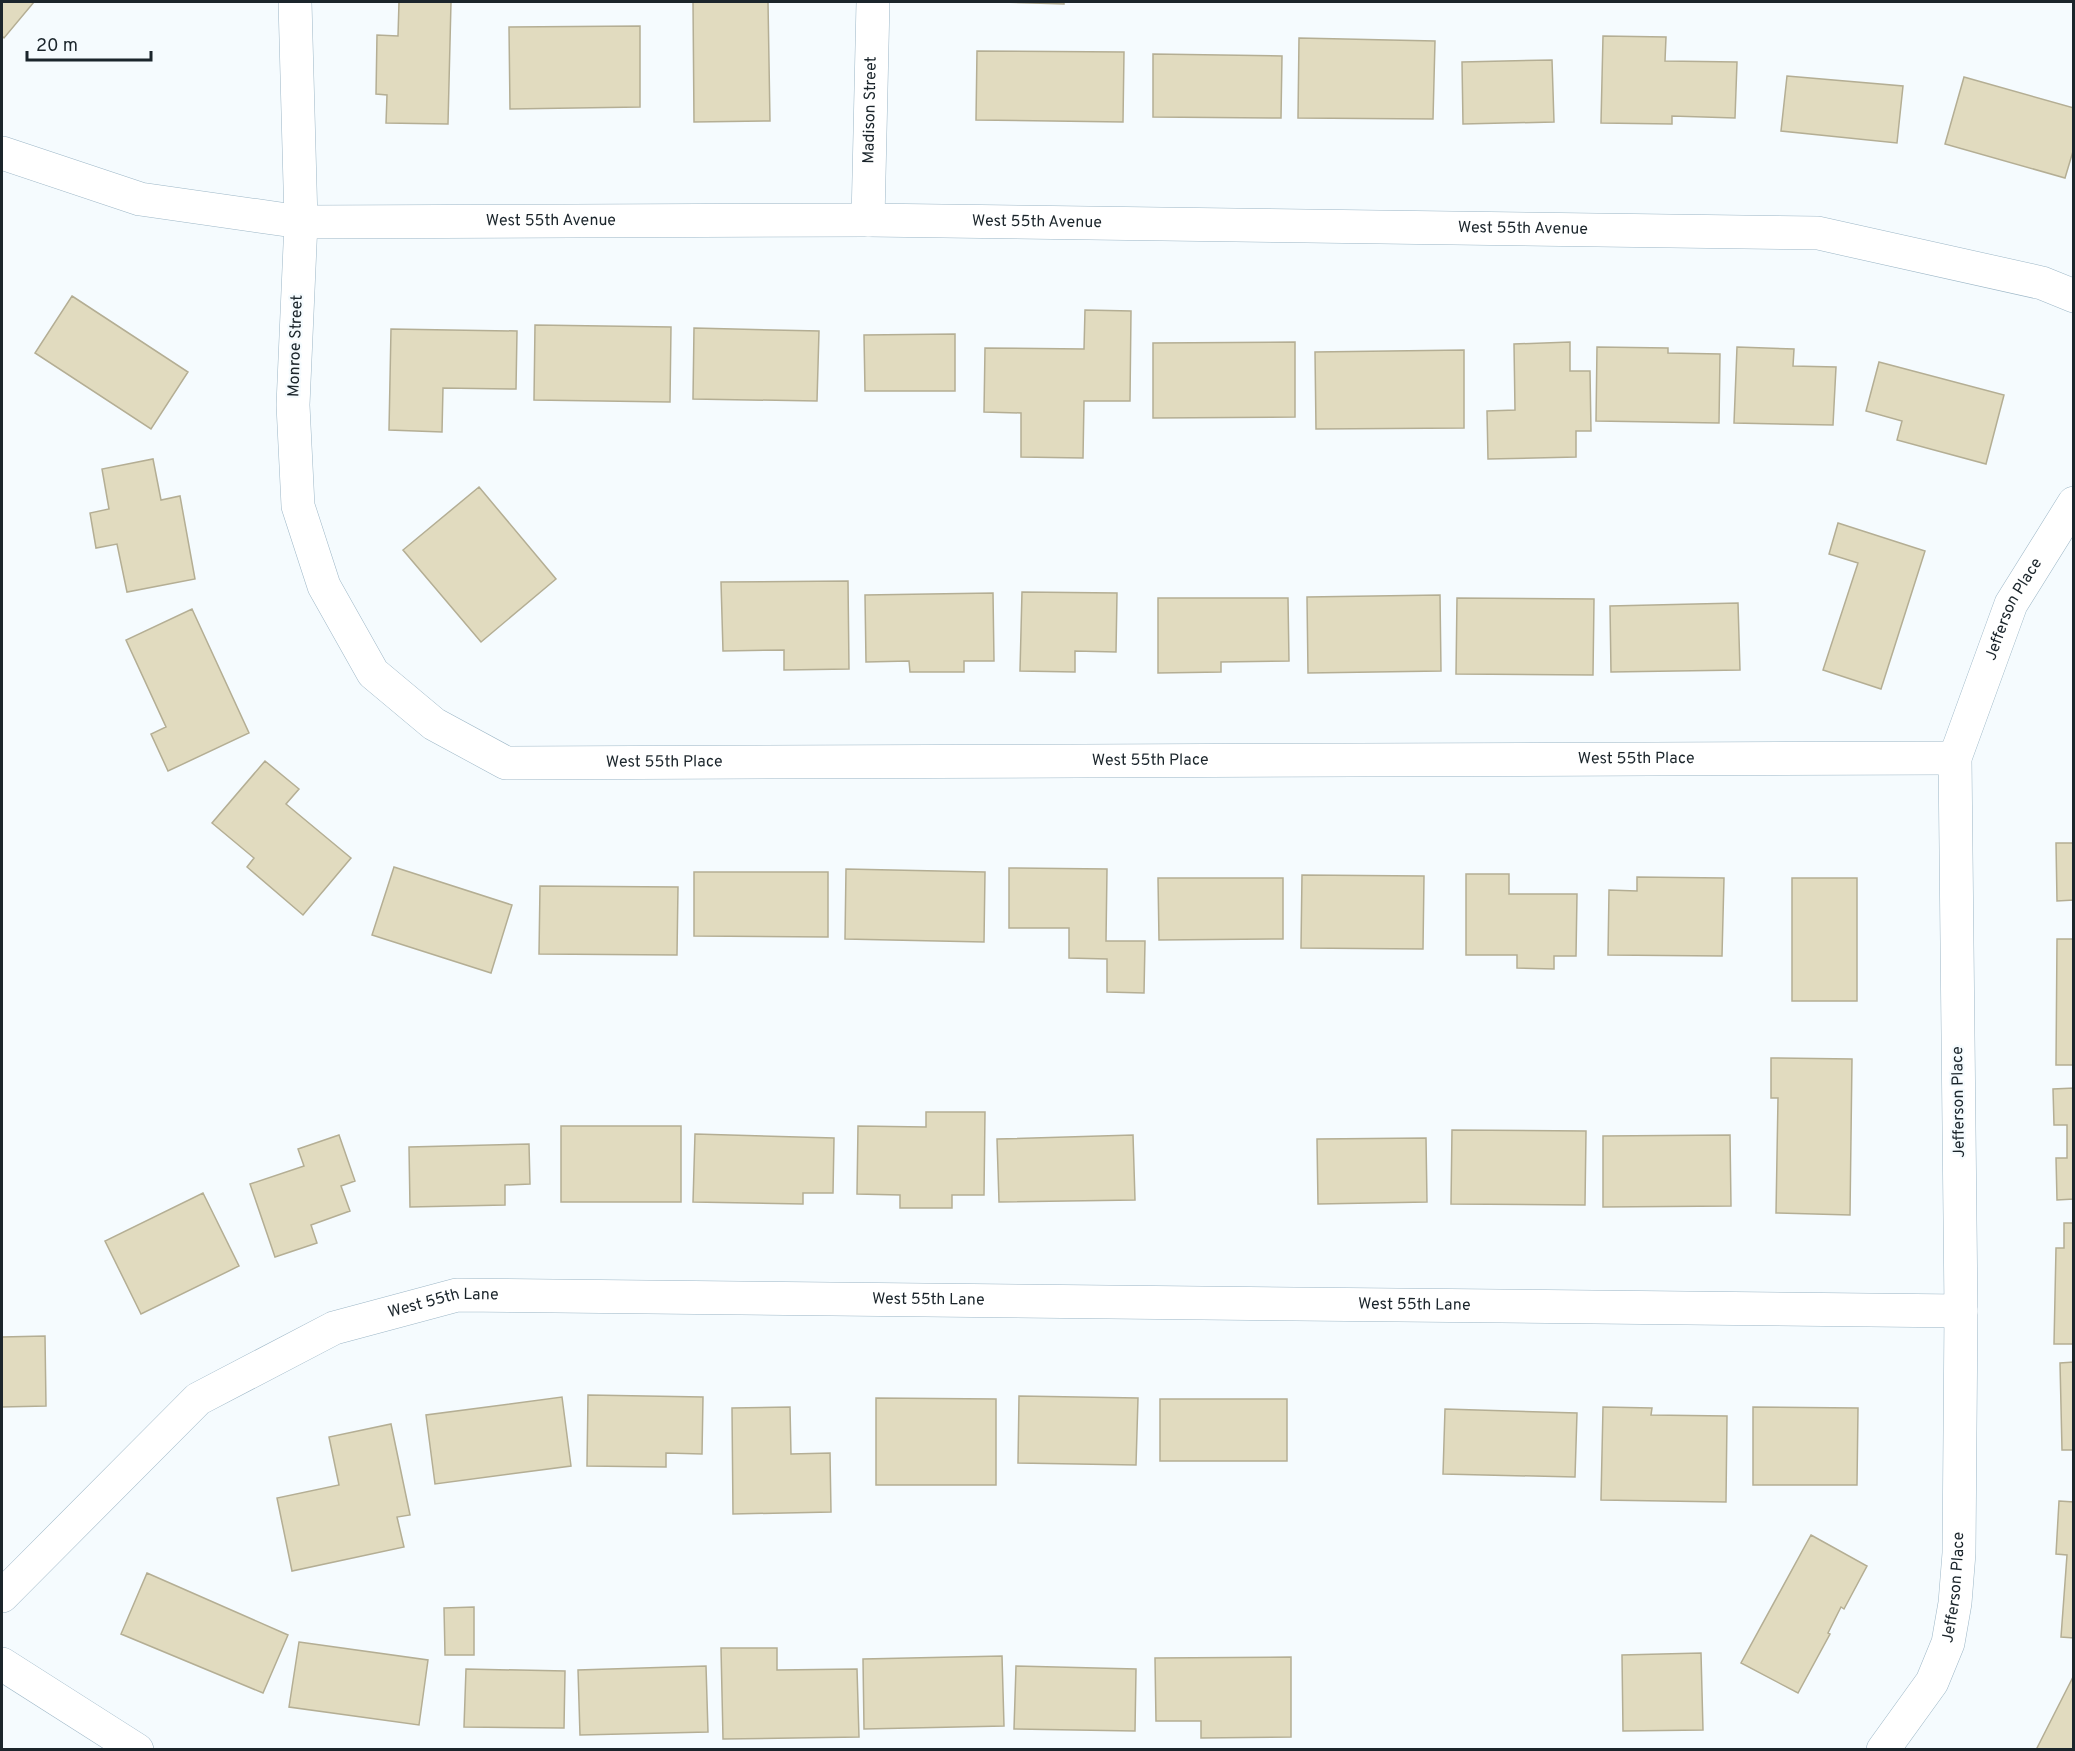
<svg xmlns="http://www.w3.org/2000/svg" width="2075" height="1751" font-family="Overpass,sans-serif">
  <rect width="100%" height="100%" fill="#f5fbfe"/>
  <path fill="#e1dbbf" stroke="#b4ae94" stroke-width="1.5" d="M 2,2 L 34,2 L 4,38 L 2,36 Z
    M 399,2 L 451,2 L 448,124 L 386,123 L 387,95 L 376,94 L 377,35 L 398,36 Z
    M 693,2 L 768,2 L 770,121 L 694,122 Z
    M 1001,2 L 1064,2 L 1064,4 Z
    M 640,26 L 640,107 L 510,109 L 509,27 Z
    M 1603,36 L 1666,37 L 1665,61 L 1737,62 L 1735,118 L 1672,116 L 1672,124 L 1601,123 Z
    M 1299,38 L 1435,41 L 1433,119 L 1298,118 Z
    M 977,51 L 1124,52 L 1123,122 L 976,120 Z
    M 1153,54 L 1282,56 L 1281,118 L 1153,117 Z
    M 1552,60 L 1554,122 L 1463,124 L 1462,62 Z
    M 1787,76 L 1903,86 L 1897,143 L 1781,131 Z
    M 1964,77 L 2074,108 L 2074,148 L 2065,178 L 1945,144 Z
    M 72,296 L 188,372 L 151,429 L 35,353 Z
    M 1085,310 L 1131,311 L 1130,401 L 1084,401 L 1083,458 L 1021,457 L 1021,413 L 984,412 L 985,348 L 1084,349 Z
    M 535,325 L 671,327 L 670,402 L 534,400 Z
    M 694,328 L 819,331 L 817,401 L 693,399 Z
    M 391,329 L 517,331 L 516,389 L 443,388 L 442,432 L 389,430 Z
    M 955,334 L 955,391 L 865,391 L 864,335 Z
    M 1295,342 L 1295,417 L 1153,418 L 1153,343 Z
    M 1570,342 L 1570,371 L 1590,371 L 1591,431 L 1576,431 L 1576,457 L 1488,459 L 1487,411 L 1515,410 L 1514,344 Z
    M 1597,347 L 1668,348 L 1668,353 L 1720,354 L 1719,423 L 1596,421 Z
    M 1737,347 L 1794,349 L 1793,366 L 1836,367 L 1833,425 L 1734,423 Z
    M 1464,350 L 1464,428 L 1316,429 L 1315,352 Z
    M 1879,362 L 2004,395 L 1986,464 L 1897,440 L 1902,421 L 1866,411 Z
    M 153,459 L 161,500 L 180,496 L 195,579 L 127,592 L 117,544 L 96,548 L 90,513 L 109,509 L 102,469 Z
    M 479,487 L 556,579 L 481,642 L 403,550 Z
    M 1838,523 L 1925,551 L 1881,689 L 1823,670 L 1858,563 L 1829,554 Z
    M 848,581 L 849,669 L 784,670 L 784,650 L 723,651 L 721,582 Z
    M 1022,592 L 1117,593 L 1116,652 L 1075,651 L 1075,672 L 1020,671 Z
    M 993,593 L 994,661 L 964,661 L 964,672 L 910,672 L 909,661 L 866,662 L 865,595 Z
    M 1440,595 L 1441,671 L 1308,673 L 1307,597 Z
    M 1158,598 L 1288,598 L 1289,661 L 1221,662 L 1221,672 L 1158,673 Z
    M 1457,598 L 1594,599 L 1593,675 L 1456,674 Z
    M 1738,603 L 1740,670 L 1611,672 L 1610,606 Z
    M 192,609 L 249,733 L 168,771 L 151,734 L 166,727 L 126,640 Z
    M 265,761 L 299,789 L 286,804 L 351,858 L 303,915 L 247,867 L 254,858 L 212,823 Z
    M 2056,843 L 2074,843 L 2074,900 L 2057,901 Z
    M 394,867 L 512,905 L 491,973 L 372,935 Z
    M 1009,868 L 1107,869 L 1106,941 L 1145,941 L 1144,993 L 1107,992 L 1107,959 L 1069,958 L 1069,928 L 1009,928 Z
    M 846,869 L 985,872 L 984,942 L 845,939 Z
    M 694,872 L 828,872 L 828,937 L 694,936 Z
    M 1466,874 L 1509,874 L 1509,894 L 1577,894 L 1576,956 L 1554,956 L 1554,969 L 1517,968 L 1517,955 L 1466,955 Z
    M 1302,875 L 1424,876 L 1423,949 L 1301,948 Z
    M 1637,877 L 1724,878 L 1722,956 L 1608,955 L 1609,890 L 1637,891 Z
    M 1158,878 L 1283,878 L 1283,939 L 1159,940 Z
    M 1792,878 L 1857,878 L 1857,1001 L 1792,1001 Z
    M 540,886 L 678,887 L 677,955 L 539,954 Z
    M 2057,939 L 2074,939 L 2074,1065 L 2056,1065 Z
    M 1771,1058 L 1852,1059 L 1850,1215 L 1776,1213 L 1778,1098 L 1771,1098 Z
    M 2074,1088 L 2074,1199 L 2057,1200 L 2056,1158 L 2067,1158 L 2067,1125 L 2054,1125 L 2053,1089 Z
    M 926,1112 L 985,1112 L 984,1195 L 952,1195 L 952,1208 L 900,1208 L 900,1195 L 857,1194 L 858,1126 L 926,1127 Z
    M 561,1126 L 681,1126 L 681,1202 L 561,1202 Z
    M 1452,1130 L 1586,1131 L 1585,1205 L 1451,1204 Z
    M 695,1134 L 834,1138 L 833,1193 L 803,1193 L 803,1204 L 693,1202 Z
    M 339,1135 L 355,1181 L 341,1186 L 350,1211 L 311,1225 L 317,1243 L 275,1257 L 250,1184 L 304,1166 L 298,1149 Z
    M 1133,1135 L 1135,1200 L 999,1202 L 997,1139 Z
    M 1730,1135 L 1731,1206 L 1603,1207 L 1603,1136 Z
    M 1426,1138 L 1427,1202 L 1318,1204 L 1317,1139 Z
    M 529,1144 L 530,1184 L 505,1185 L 505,1205 L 410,1207 L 409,1147 Z
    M 203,1193 L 239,1266 L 141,1314 L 105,1241 Z
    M 2064,1223 L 2074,1223 L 2074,1344 L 2054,1344 L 2056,1248 L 2064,1248 Z
    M 45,1336 L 46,1406 L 2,1407 L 2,1337 Z
    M 2074,1362 L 2074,1450 L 2062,1450 L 2060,1363 Z
    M 588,1395 L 703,1397 L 702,1454 L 666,1453 L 666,1467 L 587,1466 Z
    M 1019,1396 L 1138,1398 L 1136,1465 L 1018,1463 Z
    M 562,1397 L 571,1466 L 435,1484 L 426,1415 Z
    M 876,1398 L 996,1399 L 996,1485 L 876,1485 Z
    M 1160,1399 L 1287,1399 L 1287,1461 L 1160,1461 Z
    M 790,1407 L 791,1454 L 830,1453 L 831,1512 L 733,1514 L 732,1408 Z
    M 1603,1407 L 1652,1408 L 1651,1415 L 1727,1416 L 1726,1502 L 1601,1500 Z
    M 1753,1407 L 1858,1408 L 1857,1485 L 1753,1485 Z
    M 1445,1409 L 1577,1413 L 1575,1477 L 1443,1474 Z
    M 391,1424 L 410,1515 L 397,1517 L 404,1547 L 292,1571 L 277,1498 L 339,1485 L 329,1437 Z
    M 2059,1501 L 2074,1502 L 2074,1638 L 2061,1637 L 2067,1555 L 2056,1554 Z
    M 1811,1535 L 1867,1566 L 1844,1609 L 1841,1607 L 1828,1633 L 1830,1634 L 1798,1693 L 1741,1663 Z
    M 147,1573 L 288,1635 L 263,1693 L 121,1634 Z
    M 474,1607 L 474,1655 L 445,1655 L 444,1608 Z
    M 299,1642 L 428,1660 L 419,1725 L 289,1707 Z
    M 721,1648 L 777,1648 L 777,1670 L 857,1669 L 859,1737 L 723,1739 Z
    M 1701,1653 L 1703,1730 L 1623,1731 L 1622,1655 Z
    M 1002,1656 L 1004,1726 L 864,1729 L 863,1659 Z
    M 1291,1657 L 1291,1737 L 1201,1738 L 1201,1721 L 1156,1721 L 1155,1658 Z
    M 706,1666 L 708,1732 L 580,1735 L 578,1670 Z
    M 1016,1666 L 1136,1669 L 1135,1731 L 1014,1729 Z
    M 466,1669 L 565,1671 L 564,1728 L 464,1727 Z
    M 2074,1675 L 2074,1750 L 2036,1750 Z"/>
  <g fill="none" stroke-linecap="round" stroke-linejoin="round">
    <defs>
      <g id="minor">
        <path id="s1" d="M 295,2 L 301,222 L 293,405 L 298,506 L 324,586 L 373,673 L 434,724 L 506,763 L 1955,758"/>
        <path id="s2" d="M 2,153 L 140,199 L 301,222 L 868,220 L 1818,233 L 2042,283 L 2074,296"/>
        <path id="s3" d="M 868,220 L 873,2"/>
        <path id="s4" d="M 2,1596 L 198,1399 L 334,1328 L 457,1295 L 1961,1311"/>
        <path d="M 2,1664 L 137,1750"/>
        <path id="s5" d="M 1883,1750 L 1932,1682 L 1948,1643 L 1955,1603 L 1959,1553 L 1961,1311 L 1955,758 L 2011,604 L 2074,503"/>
      </g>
    </defs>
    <use href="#minor" stroke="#9db7c7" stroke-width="34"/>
    <use href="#minor" stroke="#fff" stroke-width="33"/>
  </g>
  <g text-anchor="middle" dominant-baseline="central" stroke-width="4.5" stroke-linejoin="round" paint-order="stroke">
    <g font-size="16" fill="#1b252b" stroke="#f5fbfe">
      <text stroke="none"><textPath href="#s3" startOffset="110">Madison Street</textPath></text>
      <text stroke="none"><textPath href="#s2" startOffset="558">West 55th Avenue</textPath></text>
      <text stroke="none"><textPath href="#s2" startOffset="1044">West 55th Avenue</textPath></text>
      <text stroke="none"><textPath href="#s2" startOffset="1530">West 55th Avenue</textPath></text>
      <text transform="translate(296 346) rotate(-88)">Monroe Street</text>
      <text stroke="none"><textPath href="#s5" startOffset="1172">Jefferson Place</textPath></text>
      <text stroke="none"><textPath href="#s1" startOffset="1980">West 55th Place</textPath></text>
      <text stroke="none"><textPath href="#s1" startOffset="1494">West 55th Place</textPath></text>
      <text stroke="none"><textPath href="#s1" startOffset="1008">West 55th Place</textPath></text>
      <text transform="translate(1959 1102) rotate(-91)">Jefferson Place</text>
      <text stroke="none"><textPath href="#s4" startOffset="1030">West 55th Lane</textPath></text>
      <text stroke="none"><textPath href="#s4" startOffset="544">West 55th Lane</textPath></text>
      <text stroke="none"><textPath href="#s4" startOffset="1516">West 55th Lane</textPath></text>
      <text stroke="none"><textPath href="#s5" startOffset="182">Jefferson Place</textPath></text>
    </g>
  </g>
  <rect width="2075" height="1751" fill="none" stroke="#1b252b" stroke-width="6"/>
  <path d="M27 51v9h124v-9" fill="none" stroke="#1b252b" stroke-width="3"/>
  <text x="36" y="51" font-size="18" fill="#1b252b" stroke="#f5fbfe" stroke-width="4.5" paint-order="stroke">20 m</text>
</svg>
